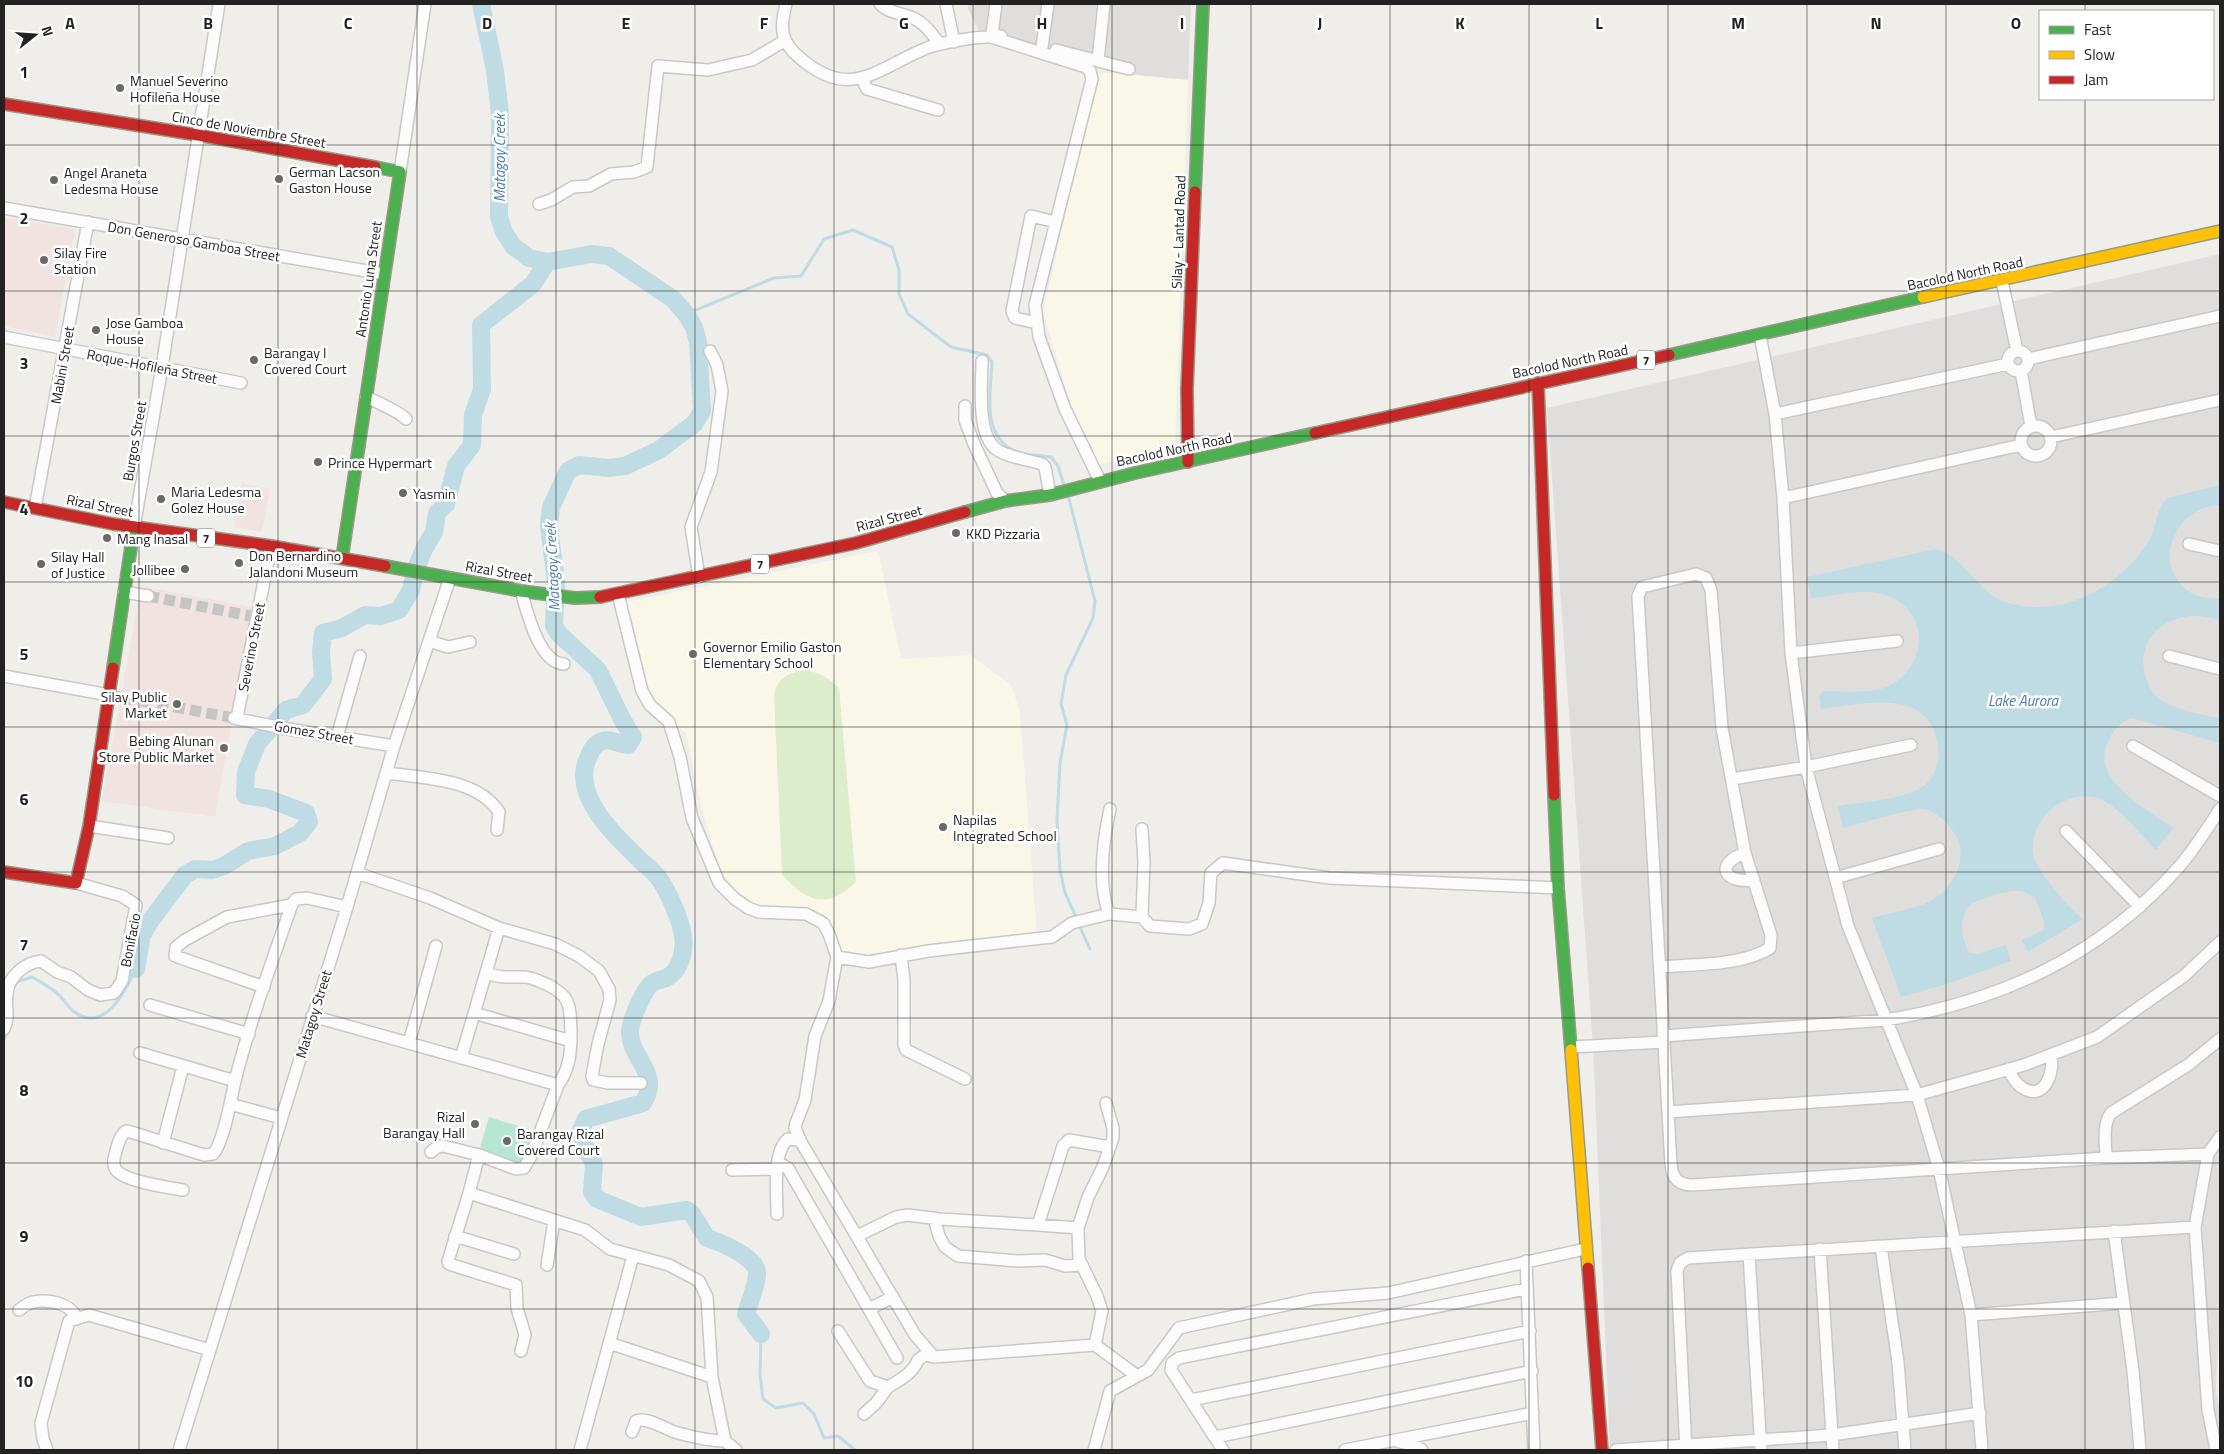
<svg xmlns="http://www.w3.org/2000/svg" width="2224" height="1454" font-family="'Titillium Web',sans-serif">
  <rect width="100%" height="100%" fill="#f0eeeb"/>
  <path fill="#dfdedc" d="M 968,4 L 1191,4 L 1188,80 L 1127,74 L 980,33 L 968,9 Z
    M 2220,254 L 2220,1316 L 2216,1388 L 2220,1411 L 2220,1450 L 1610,1450 L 1593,1046 L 1547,408 Z"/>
  <path fill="#f1e3e1" d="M 4,218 L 75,229 L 55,337 L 4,326 Z
    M 242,483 L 270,489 L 262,532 L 234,527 Z
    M 141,586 L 252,607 L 215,817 L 102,801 Z"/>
  <path fill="#f8f7e8" d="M 1098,72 L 1188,80 L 1175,447 L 1098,465 L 1070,403 L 1043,312 Z
    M 878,551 L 901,659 L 970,655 L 1012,686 L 1020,713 L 1037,935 L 866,957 L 846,955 L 837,949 L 829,923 L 763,909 L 734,889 L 722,872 L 713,847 L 698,792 L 686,733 L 646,697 L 624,611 L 627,602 Z"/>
  <path fill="#ddeccb" d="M 806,670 C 820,673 829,678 839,688 L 856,882 C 827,910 806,902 782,874 L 774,694 C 779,676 789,673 806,670 Z"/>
  <path fill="#b7e6d2" d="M 489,1117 L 535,1131 L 525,1165 L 479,1151 Z"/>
  <path fill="#bfdbe3" d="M 2220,485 L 2220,505 C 2173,507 2149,569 2193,594 C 2200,598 2212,598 2220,599 L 2220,620 C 2211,618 2200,615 2190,616 C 2158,619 2137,644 2145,675 C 2148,685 2152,694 2161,700 C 2178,710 2201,715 2220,718 L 2220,743 L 2132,718 C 2120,722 2113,730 2108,741 C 2089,780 2147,809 2173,828 L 2156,850 C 2143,837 2122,811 2106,802 C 2073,783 2029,815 2033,853 C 2035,870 2069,908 2083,919 L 2028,952 L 2022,940 L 2044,930 L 2044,921 L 2035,898 C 2029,894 2023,891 2017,891 C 2007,890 1976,899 1969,906 C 1958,917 1961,941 1970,953 L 1978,954 L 2006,945 L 2011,961 L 1947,984 L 1901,997 L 1872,918 C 1889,913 1907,910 1924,904 C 1950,894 1970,862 1956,836 C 1949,824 1939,813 1925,809 C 1917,807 1855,825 1843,828 L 1838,806 C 1861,802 1908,800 1926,784 C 1936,775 1940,759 1938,746 C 1930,686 1863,704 1821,709 L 1819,697 L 1822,692 L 1827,691 C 1845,691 1866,694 1884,688 C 1925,673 1933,616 1891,597 C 1866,586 1837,596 1811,598 L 1807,577 L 1936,549 C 1966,557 1977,594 2008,603 C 2063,619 2122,586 2150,539 C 2157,525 2156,507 2168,498 Z"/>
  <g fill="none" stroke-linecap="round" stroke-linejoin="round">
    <path stroke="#bfdbe3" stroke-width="3" d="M 686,314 L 774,278 L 801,276 L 824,239 L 853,230 L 892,247 L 899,270 L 899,294 L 908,314 L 951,347 L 987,355 L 992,362 C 991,390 981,434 1013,450 C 1023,455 1040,455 1051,457 L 1058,466 L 1064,485
      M 1068,495 L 1095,601 L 1093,618 L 1066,675 L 1061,704 L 1067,725 L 1060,763 L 1057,820 L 1060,870 L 1065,893 L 1077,919
      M 1079,925 L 1090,949
      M 16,982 L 32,977 C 42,983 52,988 60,996 C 65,1001 68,1007 73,1011 C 105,1035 125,991 136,969
      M 4,1039 L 8,1031
      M 761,1334 L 760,1375 L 763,1399 L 776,1408 L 803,1403 L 814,1414 L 824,1438 L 838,1436 L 855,1450"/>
    <path stroke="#bfdbe3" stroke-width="18" d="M 481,4 L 495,70 L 500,114 L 499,217 L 504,232 L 513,246 L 529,258 L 547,262 L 592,254 L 609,256 L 673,299 L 686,314 L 694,327 L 698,342 L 702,411 L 695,423 L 659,450 L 625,466 L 609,468 L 579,465 L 568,471 L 551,507 L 549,526 L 556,583 L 554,626 L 559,634 L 598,670 L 623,721 L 633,737 L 628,745 C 619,745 611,738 602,741 C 594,744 591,751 588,758 C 571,795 614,835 639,859 C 646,866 655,872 660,880 C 669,893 681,921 683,936 C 685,950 681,969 668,977 C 663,980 655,980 651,984 C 643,991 630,1022 630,1032 C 630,1059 662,1073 643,1103 L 586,1119 L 581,1130 L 583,1142 L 594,1164 L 592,1192 L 597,1199 L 641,1217 L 687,1210 L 692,1214 L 707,1238 C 720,1242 756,1257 757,1272 C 758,1282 749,1303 746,1314 L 761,1334
      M 136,969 L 142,935 L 151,920 L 185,875 L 195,869 L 212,870 L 224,866 L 248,851 L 275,846 L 300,833 L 309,822 L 306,813 L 269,799 L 245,795 L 246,772 L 257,744 L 286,710 L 303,705 L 323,679 L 321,652 L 323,633 L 342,628 L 365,615 L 381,616 L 399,610 L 411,590 L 415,571 L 424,549 L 434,532 L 437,513 L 446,504 L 456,466 L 472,445 L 473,415 L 482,389 L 481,325 L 533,284 L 547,262"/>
    <path stroke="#c7c5c3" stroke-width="11" stroke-dasharray="11 5.5" stroke-linecap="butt" d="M 148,596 L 250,616
      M 109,695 L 234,718"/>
    <defs>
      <path id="street" d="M 786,4 C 780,27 780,42 800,58 C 851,102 877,68 927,48 C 939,43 978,36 991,37 L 1086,67 L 1090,71 L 1092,79 L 1035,305 L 1039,337 L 1065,409 L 1100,481
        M 880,4 C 889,14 905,13 917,20 C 926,25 933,35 939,43
        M 946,4 L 954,42
        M 996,4 L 992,34 L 1001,36
        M 1042,47 L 1048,4
        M 1056,50 L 1129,69
        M 1098,60 L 1104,4
        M 862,79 L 867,89 L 938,110
        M 400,172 L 425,4
        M 539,204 L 551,200 L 573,187 L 589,186 L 611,174 L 634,172 L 647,167 L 658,66 L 708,70 L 752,60 L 784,41
        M 4,208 L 384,274
        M 2002,281 L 2017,351
        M 1037,323 L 1015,318 L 1012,311 L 1031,216 L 1056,222
        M 1760,335 L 1775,414 L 1783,498 L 1791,653 L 1806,767 L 1848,926 L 1917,1095 L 1939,1169 L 1971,1315 L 1982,1450
        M 4,337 L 241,383
        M2008 361a10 10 0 1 1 20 0a10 10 0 1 1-20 0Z
        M 2028,359 L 2220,316
        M 982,361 C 982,384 975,441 1001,452 C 1013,458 1029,460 1042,464 L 1045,467 L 1050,495
        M 2021,371 L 2031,426
        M 366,397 C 375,401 400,412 406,419
        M 965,406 L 965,420 L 974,444 L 997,493 L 1005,501
        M 1775,414 L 2008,364
        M2021 441a15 15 0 1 1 30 0a15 15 0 1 1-30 0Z
        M 2051,437 L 2220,400
        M 1783,498 L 2021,445
        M 35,508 L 88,222
        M 134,527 L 162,367 L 219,4
        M 2189,544 L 2220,551
        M 699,577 L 691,527 L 711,472 L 722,391 L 717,365 L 710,351
        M 521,591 C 527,612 539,663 564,664
        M 124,592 L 148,596
        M 618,594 L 642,691 L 650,705 L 669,722 L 680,757 L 692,818 L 719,883 L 735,899 L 748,908 L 759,912 L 806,914 L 823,923 L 829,934 L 837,957 L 829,1001 L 815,1036 L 805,1100 L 796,1123 L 795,1128 L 801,1142 L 915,1335 L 934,1357 L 1095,1345 L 1137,1376
        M 429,641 L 448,647 L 470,642
        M 1791,653 L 1897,641
        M 2169,656 L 2220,669
        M 4,676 L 109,695
        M 234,718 L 282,728 L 394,746
        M 237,718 L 271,546
        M 337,737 L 360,656
        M 2133,746 L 2220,796
        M 387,773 C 422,778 477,778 499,812 L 497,830
        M 1732,779 L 1806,767 L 1911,745
        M 1110,809 C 1103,841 1097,882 1109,914 L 1142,917 L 1150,926 L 1189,929 L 1202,924 L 1209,903 L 1211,873 L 1223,863 L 1329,878 L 1558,888
        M 89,826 L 168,838
        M 2066,831 L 2140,907
        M 1745,853 C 1714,864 1724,884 1754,880
        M 357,873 L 430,898 L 499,928 L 555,944 L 579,956 L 599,971 L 609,989 L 610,1000 L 598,1044 L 592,1076 L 593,1080 L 608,1083 L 641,1083
        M 1835,878 L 1939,849
        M 1142,917 L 1144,861 L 1142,829
        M 901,955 L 904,980 L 904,1045 L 906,1050 L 965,1079
        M 837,957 L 869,962 L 928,951 L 1052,937 L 1072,923 L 1109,914
        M 1660,967 C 1693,964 1742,966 1770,948 L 1771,935 L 1745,853 L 1722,728 L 1711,590 L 1706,578 L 1696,574 L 1642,587 L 1638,596 L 1671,1164 C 1672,1178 1678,1185 1693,1185 L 2106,1158 L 2208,1154
        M 486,973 C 499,978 510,977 524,977 C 531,977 539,981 546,984 C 572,996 570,1007 571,1034 C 571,1053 569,1070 558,1085
        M 264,987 L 175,956 L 176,947 L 185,940 L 227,917 L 291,905
        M 150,1005 L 249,1034
        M 474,1013 L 571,1041
        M 312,1016 L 558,1085 L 531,1156 L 524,1168 L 516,1169 L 479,1155 L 469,1193 L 585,1230 L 610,1249 L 669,1265 L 699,1281 L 707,1297 L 712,1377 L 725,1441 L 736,1450
        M 4,1029 C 10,1017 5,1006 7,994 C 8,977 24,963 41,961 L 57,972 L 71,977 L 88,990 L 100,995 L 114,993 L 122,981 L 136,905 L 122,896 L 76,883
        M 1663,1036 L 1886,1020 C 2001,1001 2100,956 2178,868 C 2194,850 2207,829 2220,809
        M 409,1043 L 436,946
        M 1572,1047 L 1663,1042
        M 140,1053 L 235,1081
        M 461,1058 L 499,928
        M 2008,1069 C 2012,1075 2014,1082 2020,1086 C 2043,1104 2055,1074 2051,1055
        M 230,1104 L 281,1118
        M 1668,1112 L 1917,1095 L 2024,1065 L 2097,1037 L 2184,976 L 2220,942
        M 163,1143 L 183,1066
        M 431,1152 L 437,1147 L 443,1146 L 479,1155
        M 2106,1158 C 2106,1144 2102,1125 2111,1113 L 2188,1065 L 2220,1039
        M 778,1163 L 788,1168 L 793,1177 L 897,1358
        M 732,1170 L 777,1169
        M 183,1190 C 167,1187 126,1182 116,1170 C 112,1164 114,1157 116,1151 C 118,1144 120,1135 126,1131 L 131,1132 L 204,1155 L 213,1154 C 224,1142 231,1098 235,1081 C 250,1021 272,962 292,904 L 296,899 L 307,898 L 347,907
        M 469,1193 L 448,1261 L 449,1264 L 516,1285 L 517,1308 L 525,1335 L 521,1351
        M 777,1214 C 777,1195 772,1152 788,1139 L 800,1140
        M 934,1218 L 939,1236 L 945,1247 L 958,1256 L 1018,1261 L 1045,1260 L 1065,1266 L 1082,1265
        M 1078,1228 L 1038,1225 L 1063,1146 L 1069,1140 L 1110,1147
        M 2114,1231 L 2133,1371 L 2140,1450
        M 455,1236 L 514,1254
        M 857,1236 L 896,1217 L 908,1215 L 939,1219 L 1038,1225
        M 1881,1247 L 1898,1362 L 1905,1450
        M 1820,1249 L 1833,1450
        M 1749,1254 L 1761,1450
        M 1526,1261 L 1534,1450
        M 547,1265 L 554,1221
        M 869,1309 L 893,1297
        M 19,1310 C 23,1307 28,1303 33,1302 C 48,1299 70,1303 76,1317
        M 1971,1315 L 2123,1303
        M 838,1331 L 870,1381 L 888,1387 C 900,1380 913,1373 918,1360 L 925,1355 L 934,1357
        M 609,1343 L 712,1377
        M 1095,1345 L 1102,1311 L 1097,1296 L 1079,1259 L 1078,1228 L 1088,1197 L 1103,1167 L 1113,1138 L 1113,1128 L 1106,1103
        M 1191,1400 L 1530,1331
        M 864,1414 L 876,1403 L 888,1387
        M 632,1432 L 636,1421 C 647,1416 666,1430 678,1433 C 693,1437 709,1441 725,1441
        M 1216,1437 L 1532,1371
        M 1399,1442 L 1412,1445 L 1422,1450
        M 47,1450 L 43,1439 L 41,1423 L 69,1321 L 89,1315 L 210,1350
        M 179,1450 L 347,907 L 394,746 L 450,578
        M 580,1450 L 633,1256
        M 1094,1450 L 1110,1391 L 1148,1370 L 1179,1328 L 1313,1299 L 1388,1293 L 1585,1249
        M 1223,1450 L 1171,1370 L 1172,1363 L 1179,1358 L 1526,1289
        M 1345,1450 L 1533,1413
        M 1616,1450 L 1832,1435 L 1980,1413
        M 1686,1450 L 1677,1271 L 1680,1263 L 1688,1258 L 2195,1227
        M 2216,1450 L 2208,1410 L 2195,1227 L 2208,1154 L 2220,1137"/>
      <path id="fast" d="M 1195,192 L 1203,4
        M 1669,355 L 1923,297
        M 965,512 L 1005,501 L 1050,495 L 1135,473 L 1315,433
        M 342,558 L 400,172 L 375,167
        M 385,566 L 521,591 L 575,598 L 600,597
        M 113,668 L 134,527
        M 1554,795 L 1558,888 L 1571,1050"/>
      <path id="slow" d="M 1923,297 L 2220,231
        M 1571,1050 L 1588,1268"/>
      <path id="jam" d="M 4,104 L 198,135 L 375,167
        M 1538,383 L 1554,795
        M 1315,433 L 1669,355
        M 1188,462 L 1187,389 L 1195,192
        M 4,502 L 113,524 L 271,546 L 385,566
        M 600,597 L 856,543 L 965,512
        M 4,872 L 76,883 L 89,826 L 113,668
        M 1588,1268 L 1602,1450"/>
    </defs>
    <use href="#street" stroke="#c9c8c7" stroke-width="14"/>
    <use href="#fast" stroke="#999a82" stroke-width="14"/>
    <use href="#slow" stroke="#999a82" stroke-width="14"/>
    <use href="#jam" stroke="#999a82" stroke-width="14"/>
    <use href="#street" stroke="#fdfcfc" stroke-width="11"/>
    <use href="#fast" stroke="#4caf50" stroke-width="11"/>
    <use href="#slow" stroke="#ffc107" stroke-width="11"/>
    <use href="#jam" stroke="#c62828" stroke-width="11"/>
  </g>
  <path fill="none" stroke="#222" stroke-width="1" stroke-opacity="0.55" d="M 139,4 L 139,1450M 278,4 L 278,1450M 417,4 L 417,1450M 556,4 L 556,1450M 695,4 L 695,1450M 834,4 L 834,1450M 973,4 L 973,1450M 1112,4 L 1112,1450M 1251,4 L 1251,1450M 1390,4 L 1390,1450M 1529,4 L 1529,1450M 1668,4 L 1668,1450M 1807,4 L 1807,1450M 1946,4 L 1946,1450M 2085,4 L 2085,11M 2085,99 L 2085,1450M 4,145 L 2220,145M 4,291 L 2220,291M 4,436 L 2220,436M 4,582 L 2220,582M 4,727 L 2220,727M 4,872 L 2220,872M 4,1018 L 2220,1018M 4,1163 L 2220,1163M 4,1309 L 2220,1309"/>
  <g fill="#6a6968" stroke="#fff" stroke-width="2">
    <circle cx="120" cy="88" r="5"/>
    <circle cx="279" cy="179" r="5"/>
    <circle cx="54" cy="180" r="5"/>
    <circle cx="44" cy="260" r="5"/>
    <circle cx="96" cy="330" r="5"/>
    <circle cx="254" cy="360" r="5"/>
    <circle cx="318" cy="462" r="5"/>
    <circle cx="403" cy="493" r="5"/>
    <circle cx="161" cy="499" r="5"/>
    <circle cx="956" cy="533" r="5"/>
    <circle cx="107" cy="538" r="5"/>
    <circle cx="239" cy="563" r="5"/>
    <circle cx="41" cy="564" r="5"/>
    <circle cx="185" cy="569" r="5"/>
    <circle cx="693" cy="654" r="5"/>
    <circle cx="177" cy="704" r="5"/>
    <circle cx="224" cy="748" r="5"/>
    <circle cx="943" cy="827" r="5"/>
    <circle cx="475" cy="1124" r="5"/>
    <circle cx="507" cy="1141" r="5"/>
  </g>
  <g text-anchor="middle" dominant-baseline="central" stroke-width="5" stroke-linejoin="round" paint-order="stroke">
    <g fill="#fff" stroke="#646464" stroke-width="1">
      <rect x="1637" y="350.5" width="18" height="19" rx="4"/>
      <rect x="197" y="528.5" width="18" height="19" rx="4"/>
      <rect x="751" y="554.5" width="18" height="19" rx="4"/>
    </g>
    <g font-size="12" font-weight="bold" fill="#222">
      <text x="1646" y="360">7</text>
      <text x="206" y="538">7</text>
      <text x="760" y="564">7</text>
    </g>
    <g font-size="14" fill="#222" stroke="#fff" text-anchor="start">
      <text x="130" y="80">Manuel Severino<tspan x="130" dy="16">Hofileña House</tspan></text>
      <text x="289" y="171">German Lacson<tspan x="289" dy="16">Gaston House</tspan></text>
      <text x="64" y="172">Angel Araneta<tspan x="64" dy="16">Ledesma House</tspan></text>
      <text x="54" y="252">Silay Fire<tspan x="54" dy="16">Station</tspan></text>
      <text x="106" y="322">Jose Gamboa<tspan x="106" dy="16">House</tspan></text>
      <text x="264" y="352">Barangay I<tspan x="264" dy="16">Covered Court</tspan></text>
      <text x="328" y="462">Prince Hypermart</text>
      <text x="171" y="491">Maria Ledesma<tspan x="171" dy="16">Golez House</tspan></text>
      <text x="413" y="493">Yasmin</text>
      <text x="966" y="533">KKD Pizzaria</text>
      <text x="117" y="538">Mang Inasal</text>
      <text x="249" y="555">Don Bernardino<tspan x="249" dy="16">Jalandoni Museum</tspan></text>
      <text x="51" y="556">Silay Hall<tspan x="51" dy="16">of Justice</tspan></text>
      <text x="175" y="569" text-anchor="end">Jollibee</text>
      <text x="703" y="646">Governor Emilio Gaston<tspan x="703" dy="16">Elementary School</tspan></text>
      <text x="167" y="696" text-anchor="end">Silay Public<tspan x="167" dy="16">Market</tspan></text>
      <text x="214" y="740" text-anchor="end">Bebing Alunan<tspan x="214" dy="16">Store Public Market</tspan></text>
      <text x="953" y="819">Napilas<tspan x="953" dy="16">Integrated School</tspan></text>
      <text x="465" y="1116" text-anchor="end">Rizal<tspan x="465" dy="16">Barangay Hall</tspan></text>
      <text x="517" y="1133">Barangay Rizal<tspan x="517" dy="16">Covered Court</tspan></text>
    </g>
    <g font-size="14" fill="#222" stroke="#fff">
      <text transform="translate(249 129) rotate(10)">Cinco de Noviembre Street</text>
      <text transform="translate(1178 232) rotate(-88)">Silay - Lantad Road</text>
      <text transform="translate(194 241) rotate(10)">Don Generoso Gamboa Street</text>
      <text transform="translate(1965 273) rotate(-12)">Bacolod North Road</text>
      <text transform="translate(368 279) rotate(-82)">Antonio Luna Street</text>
      <text transform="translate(1570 361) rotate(-12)">Bacolod North Road</text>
      <text transform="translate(62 365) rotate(-80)">Mabini Street</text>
      <text transform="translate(152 366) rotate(11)">Roque-Hofileña Street</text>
      <text transform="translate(134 441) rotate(-80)">Burgos Street</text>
      <text transform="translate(1174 449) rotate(-12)">Bacolod North Road</text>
      <text transform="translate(100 505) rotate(11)">Rizal Street</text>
      <text transform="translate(889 518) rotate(-15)">Rizal Street</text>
      <text transform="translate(499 571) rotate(10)">Rizal Street</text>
      <text transform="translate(251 647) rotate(-79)">Severino Street</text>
      <text transform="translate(314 732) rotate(10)">Gomez Street</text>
      <text transform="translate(130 940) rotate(-79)">Bonifacio</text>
      <text transform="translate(313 1014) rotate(-73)">Matagoy Street</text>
    </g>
    <g font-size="15" font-style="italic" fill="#4a7aab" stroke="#fff">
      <text transform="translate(499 158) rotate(-90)">Matagoy Creek</text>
      <text transform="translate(552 567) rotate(-93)">Matagoy Creek</text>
      <text x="2023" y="700">Lake Aurora</text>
    </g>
  </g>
  <g font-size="16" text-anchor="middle" font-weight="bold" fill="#222" stroke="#fff" stroke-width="5" stroke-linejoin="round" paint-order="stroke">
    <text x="70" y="29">A</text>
    <text x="208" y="29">B</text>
    <text x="348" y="29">C</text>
    <text x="487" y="29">D</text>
    <text x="626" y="29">E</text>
    <text x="764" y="29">F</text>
    <text x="904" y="29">G</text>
    <text x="1042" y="29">H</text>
    <text x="1182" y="29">I</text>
    <text x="1320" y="29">J</text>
    <text x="1460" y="29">K</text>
    <text x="1599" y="29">L</text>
    <text x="1738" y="29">M</text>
    <text x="1876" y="29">N</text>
    <text x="2016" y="29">O</text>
    <text x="24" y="78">1</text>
    <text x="24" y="224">2</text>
    <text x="24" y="369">3</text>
    <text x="24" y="515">4</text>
    <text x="24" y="660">5</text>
    <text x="24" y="805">6</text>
    <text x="24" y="951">7</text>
    <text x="24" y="1096">8</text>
    <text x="24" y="1242">9</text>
    <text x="24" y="1387">10</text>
  </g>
  <rect width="2224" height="1454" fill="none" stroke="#222222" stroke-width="10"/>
  <rect x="2039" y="10" width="175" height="90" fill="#ffffff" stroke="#a7a7a7"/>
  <rect x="2049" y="26" width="25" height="8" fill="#4caf50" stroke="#a7a7a7"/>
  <text x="2084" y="35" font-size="15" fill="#222222">Fast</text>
  <rect x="2049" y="51" width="25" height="8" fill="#ffc107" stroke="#a7a7a7"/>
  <text x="2084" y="60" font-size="15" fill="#222222">Slow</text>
  <rect x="2049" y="76" width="25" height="8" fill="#c62828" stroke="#a7a7a7"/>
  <text x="2084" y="85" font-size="15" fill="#222222">Jam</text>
  <g transform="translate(35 35) rotate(73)" stroke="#ffffff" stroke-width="4" paint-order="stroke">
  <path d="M0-4L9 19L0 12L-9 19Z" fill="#222222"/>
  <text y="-8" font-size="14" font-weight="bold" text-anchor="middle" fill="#222222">N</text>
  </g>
</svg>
